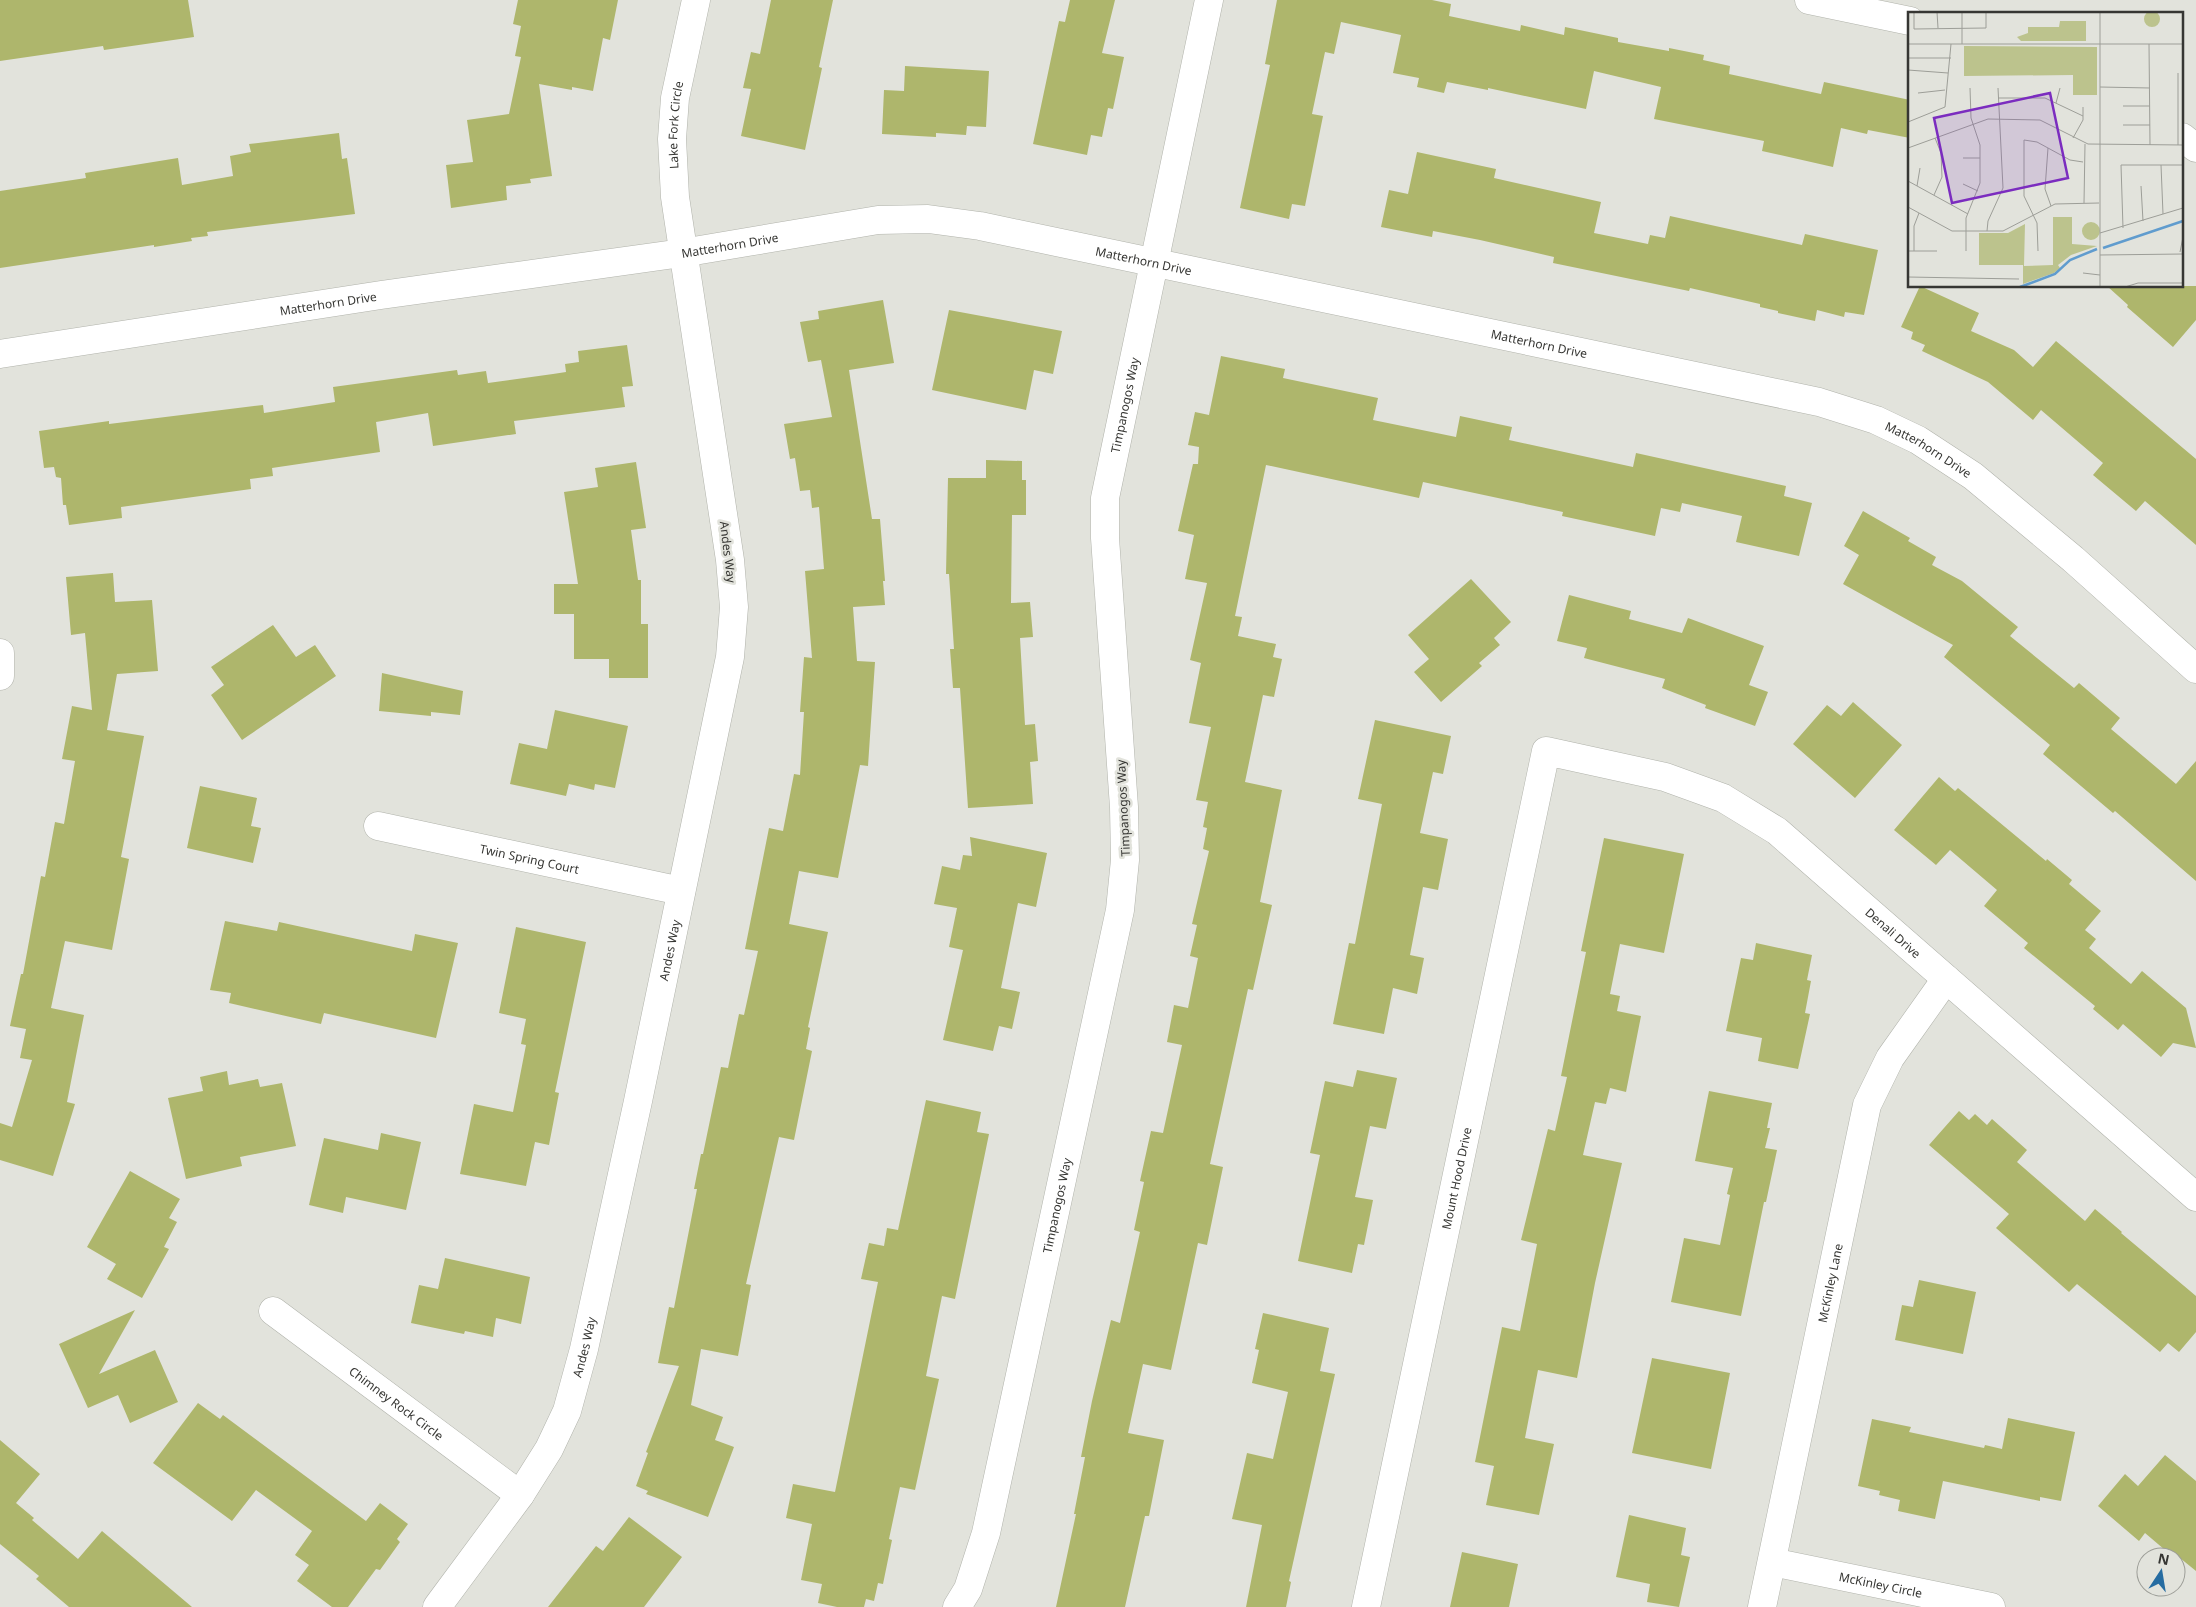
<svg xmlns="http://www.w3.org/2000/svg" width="2196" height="1607" font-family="'Noto Sans',sans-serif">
  <rect width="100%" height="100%" fill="#e2e3dc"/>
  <path fill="#aeb66c" d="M 0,0 L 188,0 L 194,37 L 104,50 L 103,46 L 0,61 Z
    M 518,0 L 618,0 L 610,40 L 603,38 L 593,91 L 572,87 L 572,90 L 539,84 L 552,176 L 530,179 L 531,183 L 506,186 L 507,200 L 451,208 L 446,165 L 473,162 L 467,120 L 509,114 L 521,57 L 515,56 L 521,26 L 513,24 Z
    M 771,0 L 833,0 L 819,67 L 822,68 L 805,150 L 741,136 L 751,89 L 743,88 L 751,52 L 760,54 Z
    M 1070,0 L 1115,0 L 1102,53 L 1124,57 L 1113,109 L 1108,108 L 1102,137 L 1091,135 L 1087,155 L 1033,144 L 1059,21 L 1065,22 Z
    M 1277,0 L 1432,0 L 1451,4 L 1449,16 L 1520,31 L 1521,25 L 1564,35 L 1565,27 L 1618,38 L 1618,42 L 1669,51 L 1669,48 L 1704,55 L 1703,60 L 1730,66 L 1729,74 L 1821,94 L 1824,82 L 1910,100 L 1910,138 L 1868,130 L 1867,134 L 1841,128 L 1833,167 L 1762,151 L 1764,141 L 1654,119 L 1661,87 L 1594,71 L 1586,109 L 1488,88 L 1488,90 L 1447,82 L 1444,93 L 1417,87 L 1419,78 L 1393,73 L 1401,35 L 1341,22 L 1334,54 L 1325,52 L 1312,114 L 1323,116 L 1305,206 L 1292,204 L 1289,219 L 1240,208 L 1270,65 L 1265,64 Z
    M 905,66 L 989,71 L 986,127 L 967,126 L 966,135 L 936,133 L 936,137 L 882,134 L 884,90 L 904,91 Z
    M 339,133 L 342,159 L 347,158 L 355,214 L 207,232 L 208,236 L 191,238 L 192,241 L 154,247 L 154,245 L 0,268 L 0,191 L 86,178 L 85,173 L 178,158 L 182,185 L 233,176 L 230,156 L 251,152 L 249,144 Z
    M 1417,152 L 1496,169 L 1494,178 L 1601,202 L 1594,233 L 1648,244 L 1650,235 L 1665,238 L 1670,216 L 1802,245 L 1805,234 L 1878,250 L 1864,315 L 1845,312 L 1844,317 L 1817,310 L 1815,321 L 1778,313 L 1778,311 L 1760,307 L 1760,304 L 1690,288 L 1689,291 L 1553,263 L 1554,257 L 1480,240 L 1433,231 L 1432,237 L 1381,227 L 1389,190 L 1408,194 Z
    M 1920,286 L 1979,313 L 1971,331 L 2014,350 L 2033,367 L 2056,341 L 2196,459 L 2196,545 L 2145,501 L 2136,511 L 2093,475 L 2103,463 L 2041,410 L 2033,420 L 1988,382 L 1922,351 L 1925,345 L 1911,339 L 1913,332 L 1901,327 Z
    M 2107,286 L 2196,286 L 2196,320 L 2173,347 L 2127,307 L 2128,305 Z
    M 883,300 L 894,363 L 849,370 L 872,519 L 880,519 L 885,581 L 883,581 L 885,605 L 853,607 L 857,661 L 875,662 L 868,766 L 860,765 L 838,878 L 799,871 L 789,924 L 828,932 L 808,1027 L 810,1028 L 806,1049 L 812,1051 L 794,1140 L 779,1137 L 746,1284 L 751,1285 L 738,1356 L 701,1349 L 691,1405 L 723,1417 L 715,1440 L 734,1447 L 708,1517 L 646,1494 L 648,1491 L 636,1486 L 648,1453 L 646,1452 L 679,1366 L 658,1363 L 669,1307 L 674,1308 L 697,1189 L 694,1189 L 701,1154 L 703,1154 L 721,1067 L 728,1068 L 739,1014 L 744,1015 L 758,951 L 745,949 L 769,828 L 783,831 L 794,774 L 800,775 L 804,712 L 800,712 L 804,657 L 812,658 L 805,571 L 824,569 L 819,507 L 812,508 L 810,490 L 800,491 L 795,458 L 790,459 L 784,424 L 832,417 L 821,360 L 808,362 L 800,322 L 819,319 L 818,311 Z
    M 949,310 L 1062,331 L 1053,374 L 1034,370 L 1026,410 L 932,390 Z
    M 627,345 L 633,386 L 622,387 L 625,407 L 514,421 L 516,434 L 433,446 L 428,413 L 376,422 L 380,452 L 272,468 L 273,476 L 250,479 L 251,489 L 121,507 L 122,518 L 69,525 L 66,505 L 63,505 L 61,478 L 56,477 L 54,467 L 44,468 L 39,431 L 109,421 L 109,424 L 263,405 L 264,413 L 335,402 L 333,387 L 457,370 L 458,375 L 486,371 L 488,383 L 553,374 L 566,372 L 565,364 L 579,362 L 578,351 Z
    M 1221,356 L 1285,369 L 1283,378 L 1378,398 L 1373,420 L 1456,437 L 1460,416 L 1512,427 L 1509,440 L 1633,467 L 1636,453 L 1786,486 L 1784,496 L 1812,503 L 1799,556 L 1736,542 L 1742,516 L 1682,503 L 1680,512 L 1661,508 L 1655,536 L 1562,516 L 1563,512 L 1423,482 L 1419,498 L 1266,465 L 1235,616 L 1242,617 L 1238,636 L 1276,644 L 1273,657 L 1282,659 L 1274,697 L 1263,695 L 1245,782 L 1282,790 L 1260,902 L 1272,905 L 1253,990 L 1248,989 L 1210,1164 L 1223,1167 L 1207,1245 L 1198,1243 L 1171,1370 L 1143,1364 L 1128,1433 L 1164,1440 L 1149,1516 L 1145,1516 L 1125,1607 L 1056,1607 L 1076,1514 L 1074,1514 L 1085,1457 L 1081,1457 L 1092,1401 L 1111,1320 L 1120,1323 L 1140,1232 L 1134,1230 L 1144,1182 L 1140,1181 L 1151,1131 L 1163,1133 L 1182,1045 L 1167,1042 L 1174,1005 L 1188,1008 L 1198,958 L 1190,956 L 1197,925 L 1192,924 L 1209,851 L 1203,849 L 1207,828 L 1203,827 L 1208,802 L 1196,800 L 1211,727 L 1189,723 L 1201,663 L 1190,660 L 1207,583 L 1185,579 L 1194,535 L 1178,531 L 1193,464 L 1198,464 L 1199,447 L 1188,445 L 1195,412 L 1209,415 Z
    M 986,460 L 1022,461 L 1022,480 L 1026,480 L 1026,515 L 1012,515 L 1011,603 L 1030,602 L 1033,637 L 1020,638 L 1025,725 L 1035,724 L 1038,761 L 1030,762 L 1033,804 L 968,808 L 960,688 L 953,688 L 950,649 L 954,649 L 949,574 L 946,574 L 948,478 L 986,478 Z
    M 636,462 L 646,528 L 631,530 L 638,580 L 641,580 L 641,624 L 648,624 L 648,678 L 609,678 L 609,659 L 574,659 L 574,614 L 554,614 L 554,584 L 578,584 L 564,492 L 598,487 L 595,468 Z
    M 1863,511 L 1910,538 L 1908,541 L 1936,557 L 1932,565 L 1962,581 L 2018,627 L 2010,636 L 2074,688 L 2079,683 L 2120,718 L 2111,729 L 2176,784 L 2196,761 L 2196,881 L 2115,811 L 2113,813 L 2043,754 L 2050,745 L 1944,657 L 1953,645 L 1843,584 L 1859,555 L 1844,546 Z
    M 113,573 L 115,602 L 152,600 L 158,671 L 117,674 L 107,730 L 144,736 L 121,857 L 129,859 L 112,950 L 65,941 L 51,1008 L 84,1015 L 67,1102 L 75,1104 L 53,1176 L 0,1160 L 0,1123 L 12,1127 L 32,1060 L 20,1058 L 26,1029 L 10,1026 L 21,974 L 23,974 L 41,876 L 45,877 L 55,822 L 64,824 L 75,761 L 62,759 L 72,706 L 92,710 L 85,633 L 71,635 L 66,577 Z
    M 1471,579 L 1511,622 L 1494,638 L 1500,645 L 1479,663 L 1482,666 L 1441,702 L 1414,672 L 1429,659 L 1408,635 Z
    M 1569,595 L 1631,611 L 1629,619 L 1682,633 L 1688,618 L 1764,646 L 1749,685 L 1768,692 L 1755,726 L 1705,708 L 1706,705 L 1662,688 L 1665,679 L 1584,658 L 1587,648 L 1557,641 Z
    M 273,625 L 296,657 L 315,645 L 336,676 L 242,740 L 211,695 L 224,685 L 211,667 Z
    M 382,673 L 463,691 L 460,715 L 431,712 L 431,716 L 379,711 Z
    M 1853,702 L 1902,745 L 1855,798 L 1793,744 L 1827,705 L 1841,716 Z
    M 555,710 L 628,726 L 615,788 L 595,784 L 594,790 L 569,784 L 566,796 L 510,784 L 519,743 L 547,749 Z
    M 1375,720 L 1451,736 L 1443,774 L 1433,772 L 1420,833 L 1448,839 L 1438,890 L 1423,887 L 1410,955 L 1424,958 L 1417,994 L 1393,988 L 1384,1034 L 1333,1024 L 1349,943 L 1355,944 L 1382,804 L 1358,799 Z
    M 1939,777 L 1955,791 L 1958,788 L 2046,861 L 2047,859 L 2072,880 L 2069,884 L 2101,911 L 2085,930 L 2096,939 L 2089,948 L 2131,984 L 2142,971 L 2186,1008 L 2196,1048 L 2173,1043 L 2161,1057 L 2123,1024 L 2118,1030 L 2093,1009 L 2095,1006 L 2024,948 L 2028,943 L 1984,906 L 1997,890 L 1950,850 L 1936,865 L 1894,830 Z
    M 200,786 L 257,798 L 251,826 L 261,828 L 253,863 L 187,848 Z
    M 970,837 L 1047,853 L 1036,907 L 1018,903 L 1001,988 L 1020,992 L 1012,1029 L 999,1026 L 993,1051 L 943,1040 L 963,950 L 949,947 L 957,908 L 934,904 L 942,866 L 960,870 L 963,855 L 972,856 Z
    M 1604,838 L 1684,854 L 1664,953 L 1620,944 L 1610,994 L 1620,996 L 1617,1011 L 1641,1016 L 1626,1092 L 1610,1088 L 1606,1104 L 1595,1102 L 1583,1155 L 1622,1163 L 1595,1283 L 1577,1378 L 1538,1370 L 1525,1438 L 1554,1444 L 1539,1515 L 1486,1505 L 1494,1466 L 1475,1462 L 1502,1327 L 1520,1331 L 1537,1244 L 1521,1240 L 1548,1129 L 1555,1131 L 1567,1077 L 1561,1076 L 1586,952 L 1581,951 Z
    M 225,921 L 277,931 L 279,922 L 412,951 L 415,934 L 458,943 L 436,1038 L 324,1013 L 321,1024 L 229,1003 L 231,993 L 210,990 Z
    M 516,927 L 586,942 L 555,1092 L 559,1093 L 549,1145 L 535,1142 L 526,1186 L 460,1174 L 474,1104 L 513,1112 L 526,1045 L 521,1044 L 526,1019 L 499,1013 Z
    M 1756,943 L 1812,955 L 1807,980 L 1811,981 L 1805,1013 L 1810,1014 L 1798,1069 L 1758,1061 L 1762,1038 L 1726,1031 L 1741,958 L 1753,960 Z
    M 1357,1070 L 1397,1078 L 1386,1129 L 1370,1126 L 1355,1197 L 1373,1200 L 1364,1245 L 1358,1244 L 1352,1273 L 1298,1261 L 1320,1155 L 1310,1153 L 1325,1081 L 1353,1087 Z
    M 227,1071 L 229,1085 L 258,1079 L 260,1087 L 282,1083 L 296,1146 L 240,1157 L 242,1166 L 186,1179 L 168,1098 L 203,1091 L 200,1077 Z
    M 1709,1091 L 1772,1103 L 1767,1128 L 1770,1128 L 1765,1148 L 1777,1150 L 1766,1202 L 1764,1202 L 1741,1316 L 1671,1302 L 1684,1238 L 1720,1245 L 1730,1195 L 1727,1194 L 1733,1168 L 1695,1161 Z
    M 926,1100 L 981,1112 L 977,1132 L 989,1134 L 955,1299 L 942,1296 L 926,1376 L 939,1379 L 915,1490 L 900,1487 L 889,1539 L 892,1540 L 883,1584 L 878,1583 L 874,1601 L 866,1599 L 864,1607 L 837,1607 L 818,1603 L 822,1584 L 801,1580 L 812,1524 L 786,1518 L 793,1484 L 835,1492 L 878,1282 L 861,1279 L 869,1243 L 884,1246 L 887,1228 L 898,1230 Z
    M 1959,1111 L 1969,1120 L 1975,1114 L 1987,1125 L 1992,1119 L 2027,1150 L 2017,1162 L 2085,1221 L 2095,1209 L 2122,1232 L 2121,1233 L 2196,1296 L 2196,1332 L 2179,1352 L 2168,1343 L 2160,1352 L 2077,1284 L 2069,1292 L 1996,1228 L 2009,1214 L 1929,1145 Z
    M 381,1133 L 421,1142 L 406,1210 L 346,1197 L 343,1213 L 309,1205 L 324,1138 L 378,1150 Z
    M 130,1171 L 180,1199 L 169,1218 L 177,1222 L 164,1247 L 169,1249 L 142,1298 L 107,1279 L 116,1264 L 87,1247 Z
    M 445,1258 L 530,1277 L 521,1324 L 496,1318 L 493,1337 L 465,1331 L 464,1334 L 411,1323 L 419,1285 L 438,1289 Z
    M 1919,1280 L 1976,1292 L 1963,1354 L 1895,1340 L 1902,1305 L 1913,1307 Z
    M 135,1310 L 99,1374 L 155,1350 L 178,1402 L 130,1423 L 118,1395 L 88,1408 L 59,1344 Z
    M 1263,1313 L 1329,1328 L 1320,1371 L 1335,1374 L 1289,1581 L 1291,1582 L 1286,1607 L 1246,1607 L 1262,1525 L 1232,1519 L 1247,1453 L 1273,1459 L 1288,1392 L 1252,1383 L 1259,1350 L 1255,1349 Z
    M 1652,1358 L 1730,1373 L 1711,1469 L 1632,1453 Z
    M 198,1403 L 220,1419 L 223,1415 L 366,1521 L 380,1503 L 408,1524 L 397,1539 L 400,1542 L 380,1570 L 376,1569 L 348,1607 L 332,1607 L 297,1581 L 309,1565 L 295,1555 L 312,1531 L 256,1490 L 232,1521 L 153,1463 Z
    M 2008,1418 L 2075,1432 L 2061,1501 L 2040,1497 L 2040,1501 L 1943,1481 L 1935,1519 L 1898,1511 L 1900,1500 L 1879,1495 L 1880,1491 L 1858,1486 L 1872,1419 L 1911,1427 L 1909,1432 L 1984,1448 L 1985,1445 L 2002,1449 Z
    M 0,1440 L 40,1474 L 16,1503 L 34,1518 L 32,1520 L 78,1559 L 102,1531 L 192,1607 L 69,1607 L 36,1579 L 39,1576 L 0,1544 Z
    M 2165,1455 L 2196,1481 L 2196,1571 L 2180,1558 L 2178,1561 L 2145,1533 L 2139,1541 L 2098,1506 L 2125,1474 L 2138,1486 Z
    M 1629,1515 L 1686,1528 L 1681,1555 L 1690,1557 L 1679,1607 L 1647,1602 L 1650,1584 L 1616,1577 Z
    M 629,1517 L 682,1557 L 644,1607 L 548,1607 L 596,1546 L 603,1551 Z
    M 1462,1552 L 1518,1564 L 1509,1607 L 1450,1607 Z"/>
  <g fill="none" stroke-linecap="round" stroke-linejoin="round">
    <defs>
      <g id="minor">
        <path d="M 1809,0 L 1910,21"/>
        <path d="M 2182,137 L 2196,148"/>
        <path id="s1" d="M 0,354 L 381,295 L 682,253 L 878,220 L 928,219 L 980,226 L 1819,402 L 1876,420 L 1918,440 L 1973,476 L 2073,559 L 2196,669"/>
        <path d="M 0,653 L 0,676"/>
        <path id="s2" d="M 378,826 L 681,891"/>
        <path id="s3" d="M 273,1311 L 520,1495"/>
        <path id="s4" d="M 1772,1562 L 1991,1607"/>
        <path id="s5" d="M 437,1607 L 520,1495 L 549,1449 L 567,1411 L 584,1349 L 638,1101 L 730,657 L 734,607 L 730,560 L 675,197 L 672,139 L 675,98 L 696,0"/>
        <path id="s6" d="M 957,1607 L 968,1589 L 986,1533 L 1120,910 L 1125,860 L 1124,807 L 1105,538 L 1105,498 L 1209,0"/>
        <path id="s7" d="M 1366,1607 L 1546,751 L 1665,777 L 1723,798 L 1777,831 L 2196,1197"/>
        <path id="s8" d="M 1762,1607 L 1867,1105 L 1890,1058 L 1946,979"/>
      </g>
    </defs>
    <use href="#minor" stroke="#b1b3ab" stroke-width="29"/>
    <use href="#minor" stroke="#fff" stroke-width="28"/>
  </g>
  <g text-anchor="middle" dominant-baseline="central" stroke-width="5" stroke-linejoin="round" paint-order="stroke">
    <g font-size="12" fill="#363633" stroke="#e2e3dc">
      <text stroke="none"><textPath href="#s5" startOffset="1544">Lake Fork Circle</textPath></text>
      <text stroke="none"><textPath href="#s1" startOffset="738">Matterhorn Drive</textPath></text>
      <text stroke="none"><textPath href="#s1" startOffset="1158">Matterhorn Drive</textPath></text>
      <text stroke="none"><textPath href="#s1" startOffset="332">Matterhorn Drive</textPath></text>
      <text stroke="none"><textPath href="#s1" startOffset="1562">Matterhorn Drive</textPath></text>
      <text stroke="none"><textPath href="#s6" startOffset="1225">Timpanogos Way</textPath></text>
      <text stroke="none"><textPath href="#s1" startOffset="1968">Matterhorn Drive</textPath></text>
      <text transform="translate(728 552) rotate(83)">Andes Way</text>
      <text transform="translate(1123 808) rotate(-93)">Timpanogos Way</text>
      <text stroke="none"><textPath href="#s2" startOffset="155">Twin Spring Court</textPath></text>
      <text stroke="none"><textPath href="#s7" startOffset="1276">Denali Drive</textPath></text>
      <text stroke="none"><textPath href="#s5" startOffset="708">Andes Way</textPath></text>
      <text stroke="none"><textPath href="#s7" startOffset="438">Mount Hood Drive</textPath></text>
      <text stroke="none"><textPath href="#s6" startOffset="415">Timpanogos Way</textPath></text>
      <text stroke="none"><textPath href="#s8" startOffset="331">McKinley Lane</textPath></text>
      <text stroke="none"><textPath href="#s5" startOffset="302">Andes Way</textPath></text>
      <text stroke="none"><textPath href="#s3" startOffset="154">Chimney Rock Circle</textPath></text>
      <text stroke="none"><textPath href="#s4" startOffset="111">McKinley Circle</textPath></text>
    </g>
  </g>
  <g transform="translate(1908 12)">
    <rect width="275" height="275" fill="#e2e3dc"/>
    <path d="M236 7a8 8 0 1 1 16 0a8 8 0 1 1-16 0ZM 152,9 L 178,9 L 178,29 L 113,29 L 109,25 L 120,21 L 120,15 L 151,15 ZM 56,34 L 189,35 L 189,83 L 165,83 L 165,63 L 56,64 ZM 145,205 L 164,205 L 164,232 L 189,234 L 163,243 L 150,253 L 152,256 L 146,261 L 115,272 L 115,253 L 71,253 L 71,221 L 100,221 L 117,212 L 116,254 L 145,253 ZM174 219a9 9 0 1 1 18 0a9 9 0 1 1-18 0Z" fill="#bcc38d"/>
    <path fill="none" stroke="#609cce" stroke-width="2.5" d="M 195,236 L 275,209M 112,275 L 147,262 L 162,248 L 189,237"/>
    <path fill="none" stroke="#9d9e98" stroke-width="1" d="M 6,0 L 6,17 L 78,16 L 78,0M 29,0 L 30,16M 54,0 L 54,32M 192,0 L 192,275M 0,32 L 275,32M 241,32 L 242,133M 0,46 L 43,46M 0,58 L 40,61M 270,61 L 270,133M 192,75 L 242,76M 10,81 L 37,78M 90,86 L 137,86 L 175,104M 148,91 L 152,76M 215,94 L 242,94M 0,110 L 37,95 L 43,32M 215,113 L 242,113M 165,126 L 175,108 L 175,95M 0,136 L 80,107 L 132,108 L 180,132 L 275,133M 140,136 L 137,177 L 143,194M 55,146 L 72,146M 253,153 L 255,202M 0,169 L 60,202M 55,172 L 70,179M 9,174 L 12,156M 233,174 L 235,209M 26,183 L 34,165 L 33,141 L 27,126M 176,191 L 177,132M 0,195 L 44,219 L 95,219 L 147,192 L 191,191M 215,216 L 213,153 L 275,153M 79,219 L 80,209 L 95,176 L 90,76M 192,221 L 275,196M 0,239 L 29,239M 6,239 L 6,214 L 11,201M 58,239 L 58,206 L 72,171 L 72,133 L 63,106 L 62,76M 130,239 L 129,211 L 116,184 L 116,128 L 129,130 L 162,148 L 175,150M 272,240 L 275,225M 192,243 L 275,242M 175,261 L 192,263M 0,265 L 111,267M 217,275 L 230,271 L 275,271"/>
    <path fill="#7b2cbf" fill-opacity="0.15" stroke="#7b2cbf" stroke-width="2.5" d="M 142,81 L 160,166 L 44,191 L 26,106 Z"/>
    <rect width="275" height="275" fill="none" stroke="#363633" stroke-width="2.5"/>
  </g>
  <g transform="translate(2161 1572) rotate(12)"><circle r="24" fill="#e2e3dc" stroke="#9d9e98"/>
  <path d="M0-4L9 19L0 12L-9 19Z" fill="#266ca1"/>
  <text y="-8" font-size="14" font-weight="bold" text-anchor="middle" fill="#363633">N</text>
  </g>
</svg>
